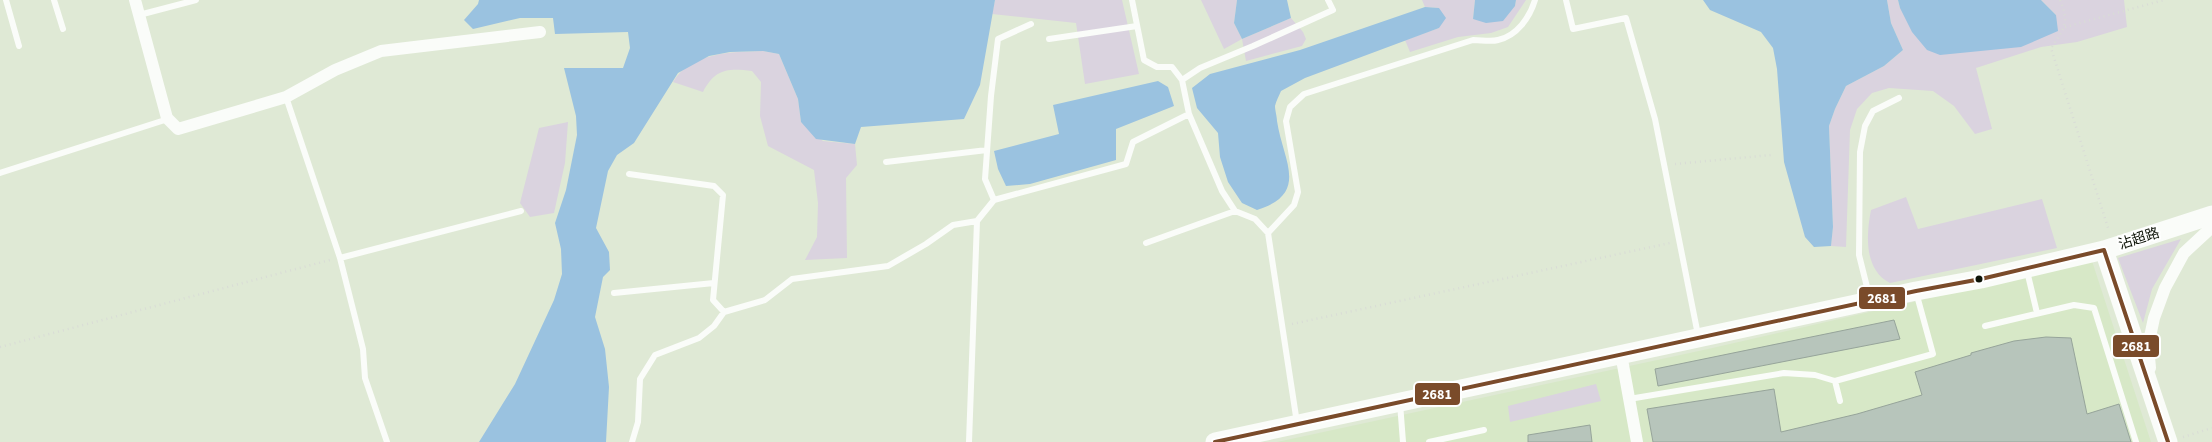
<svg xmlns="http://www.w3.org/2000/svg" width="2212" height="442" font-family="'Source Sans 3','Noto Sans SC',sans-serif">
  <rect width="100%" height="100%" fill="#dfe9d5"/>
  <path fill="#d7e8c7" d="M 2092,261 L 2151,442 L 1277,442 L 1708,349 Z"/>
  <path fill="#dad3df" d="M 995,0 L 1122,0 L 1139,74 L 1085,84 L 1076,23 L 992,14 Z
    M 1201,0 L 1237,0 L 1234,23 L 1242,39 L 1291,18 L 1303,32 L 1306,39 L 1302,46 L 1246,61 L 1242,39 L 1224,49 Z
    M 1422,0 L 1475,0 L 1473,19 L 1515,6 L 1516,0 L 1526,0 L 1508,27 L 1491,33 L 1458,37 L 1410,52 L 1405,40 L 1439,28 L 1439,8 L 1425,7 Z
    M 1887,0 L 1898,0 L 1900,8 L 2056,15 L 2041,0 L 2124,0 L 2127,27 L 2077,42 L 2041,47 L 1976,68 L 1992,129 L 1975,134 L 1954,106 L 1933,91 L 1889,88 L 1872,93 L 1857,109 L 1850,130 L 1846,247 L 1831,246 L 1833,227 L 1829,126 L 1835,109 L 1846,86 L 1884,66 L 1903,50 L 1891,23 Z
    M 763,51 L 779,54 L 798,99 L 801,122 L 823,141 L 855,144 L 857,165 L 846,178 L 847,258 L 805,260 L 817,237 L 818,203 L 814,170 L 768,146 L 760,116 L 761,82 L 752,71 C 727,68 715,69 703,92 L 673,82 C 691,52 732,52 763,51 Z
    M 568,122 L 565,163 L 554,213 L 530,217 L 520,203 L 539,128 Z
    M 1906,197 L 1918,229 L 2042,199 L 2057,248 L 1890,283 C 1864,270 1866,235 1871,210 Z
    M 2181,239 L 2152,289 L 2143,323 L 2118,258 Z
    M 1596,384 L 1601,401 L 1510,422 L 1508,406 Z"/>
  <path fill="#9ac2e0" d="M 479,0 L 995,0 L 980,85 L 964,119 L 861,127 L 855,144 L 816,139 L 801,122 L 798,99 L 779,54 L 763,51 L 730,52 L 709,56 L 678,73 L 634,143 L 617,155 L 608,171 L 596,228 L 609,252 L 610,270 L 603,277 L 595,317 L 605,349 L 609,387 L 606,442 L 479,442 L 515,384 L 554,300 L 562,274 L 561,249 L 555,223 L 566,190 L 577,135 L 576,116 L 564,68 L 623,68 L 630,48 L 628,32 L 555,34 L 553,18 L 520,18 L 473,29 L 464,20 L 478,4 Z
    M 1237,0 L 1287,0 L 1291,18 L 1242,39 L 1234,23 Z
    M 1475,0 L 1516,0 L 1515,6 L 1503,21 L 1486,23 L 1473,19 Z
    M 1703,0 L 1887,0 L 1891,23 L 1903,50 L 1884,66 L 1846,86 L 1835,109 L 1829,126 L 1833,227 L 1831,246 L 1814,247 L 1805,237 L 1784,162 L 1777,69 L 1773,48 L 1761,32 L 1710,10 Z
    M 1898,0 L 2041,0 L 2056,15 L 2058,31 L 2021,47 L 1940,55 L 1927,50 L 1912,32 L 1900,8 Z
    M 1425,7 L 1439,8 L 1446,18 L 1439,28 L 1305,78 L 1281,91 C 1279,96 1276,101 1275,106 C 1275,110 1277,117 1277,121 C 1283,161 1310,193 1257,210 L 1242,203 L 1228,182 L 1220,157 L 1218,133 L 1197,108 L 1192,88 L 1210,74 L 1300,50 Z
    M 1158,81 L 1168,87 L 1174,106 L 1116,129 L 1116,160 L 1030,184 L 1006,186 L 998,169 L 994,151 L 1059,134 L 1053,105 Z"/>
  <path fill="#b7c5bb" stroke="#96a49a" d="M 1894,320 L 1900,339 L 1658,386 L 1655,369 Z
    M 2046,337 L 2071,338 L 2087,414 L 2119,404 L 2131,442 L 1653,442 L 1647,409 L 1774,389 L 1781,432 L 1857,414 L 1922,395 L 1915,372 L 1971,355 L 1971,353 L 2014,341 Z
    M 1590,425 L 1592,442 L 1528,442 L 1528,435 Z"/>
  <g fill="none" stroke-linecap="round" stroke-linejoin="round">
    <path stroke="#d9dcd6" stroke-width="2.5" stroke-dasharray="1 4" stroke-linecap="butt" d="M 2060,0 C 2070,23 2064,29 2051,48 L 2109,231
      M 2065,27 L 2164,0
      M 1675,164 L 1771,155
      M 1292,324 L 1670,243
      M 0,347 L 330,260
      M 2183,437 L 2212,428"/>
    <path stroke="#fafcf9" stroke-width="6" d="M 6,0 L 19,46
      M 54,0 L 63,29
      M 1132,0 L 1144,60 L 1157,67 L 1172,67 L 1182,80
      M 1566,0 L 1573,29 L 1626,18 L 1655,119 L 1698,335
      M 139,15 L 196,0
      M 1049,39 L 1137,26
      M 286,97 L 340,258 L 363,349 L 365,378 L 387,442
      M 886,162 L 987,150
      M 0,173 L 168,119
      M 629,174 L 714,186 L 723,195 L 713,300 L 724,312
      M 994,200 L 985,179 L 991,96 L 998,39 L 1031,24
      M 1268,233 L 1294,205 L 1298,192 L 1286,121 L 1290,107 L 1304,94 L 1473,40 C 1481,40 1491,42 1498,40 C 1517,36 1530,17 1535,0
      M 1146,243 L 1235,211
      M 340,258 L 521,211
      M 2027,271 L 2037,313
      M 614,293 L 714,283
      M 1870,299 L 1859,255 L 1860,152 L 1865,126 L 1873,111 L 1899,98
      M 1985,326 L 2074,305 L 2094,308 L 2136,442
      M 1835,381 L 1933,354 L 1916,292
      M 1629,399 L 1784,373 L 1815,375 L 1835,381 L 1840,401
      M 1400,403 L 1403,442
      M 1297,423 L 1268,233 L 1255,219 L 1235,211 L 1222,191 L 1189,114 L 1182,80 L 1200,68 L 1253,46 L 1333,10 L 1328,0
      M 632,442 L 638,422 L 640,379 L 655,355 L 699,338 L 714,326 L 724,312 L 765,300 L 792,279 L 888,266 L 926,244 L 953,225 L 977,221 L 994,200 L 1126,164 L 1133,142 L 1189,114
      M 969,442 L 977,221
      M 1429,442 L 1484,430"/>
    <path stroke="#fafcf9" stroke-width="12" d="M 135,0 L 167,118 L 178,129 L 286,97 L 335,70 L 381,51 L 540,32
      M 1621,354 L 1637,442
      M 2150,368 L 2148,346 L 2154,318 L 2165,288 L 2184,253 L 2212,227"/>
    <path stroke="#fafcf9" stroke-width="19" d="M 2104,250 L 2168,442
      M 1215,442 L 1916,291 L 1981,279 L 2104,250 L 2212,215"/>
    <defs>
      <path id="bus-1" d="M 2104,250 L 2168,442
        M 1215,442 L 1916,291 L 1981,279 L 2104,250"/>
    </defs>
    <use href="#bus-1" stroke="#fff" stroke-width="8"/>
    <use href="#bus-1" stroke="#7a4b2a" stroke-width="4"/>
  </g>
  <circle fill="#0d1307" stroke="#fff" stroke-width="2" cx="1979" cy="279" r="4.5"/>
  <g text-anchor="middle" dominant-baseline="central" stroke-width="4" stroke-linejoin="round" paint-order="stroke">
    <g font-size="14" fill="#0d1307" stroke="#fff">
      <text transform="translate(2139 239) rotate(-18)">沾超路</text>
    </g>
  </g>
  <g stroke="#fff" stroke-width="2">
    <rect x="1858" y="286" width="48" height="24" rx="5" fill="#7a4b2a"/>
    <rect x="2112" y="334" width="48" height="24" rx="5" fill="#7a4b2a"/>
    <rect x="1414" y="382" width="47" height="24" rx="5" fill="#7a4b2a"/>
  </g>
  <g font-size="14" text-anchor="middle" font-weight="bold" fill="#fff">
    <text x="1882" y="303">2681</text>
    <text x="2136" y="351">2681</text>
    <text x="1437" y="399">2681</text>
  </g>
</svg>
